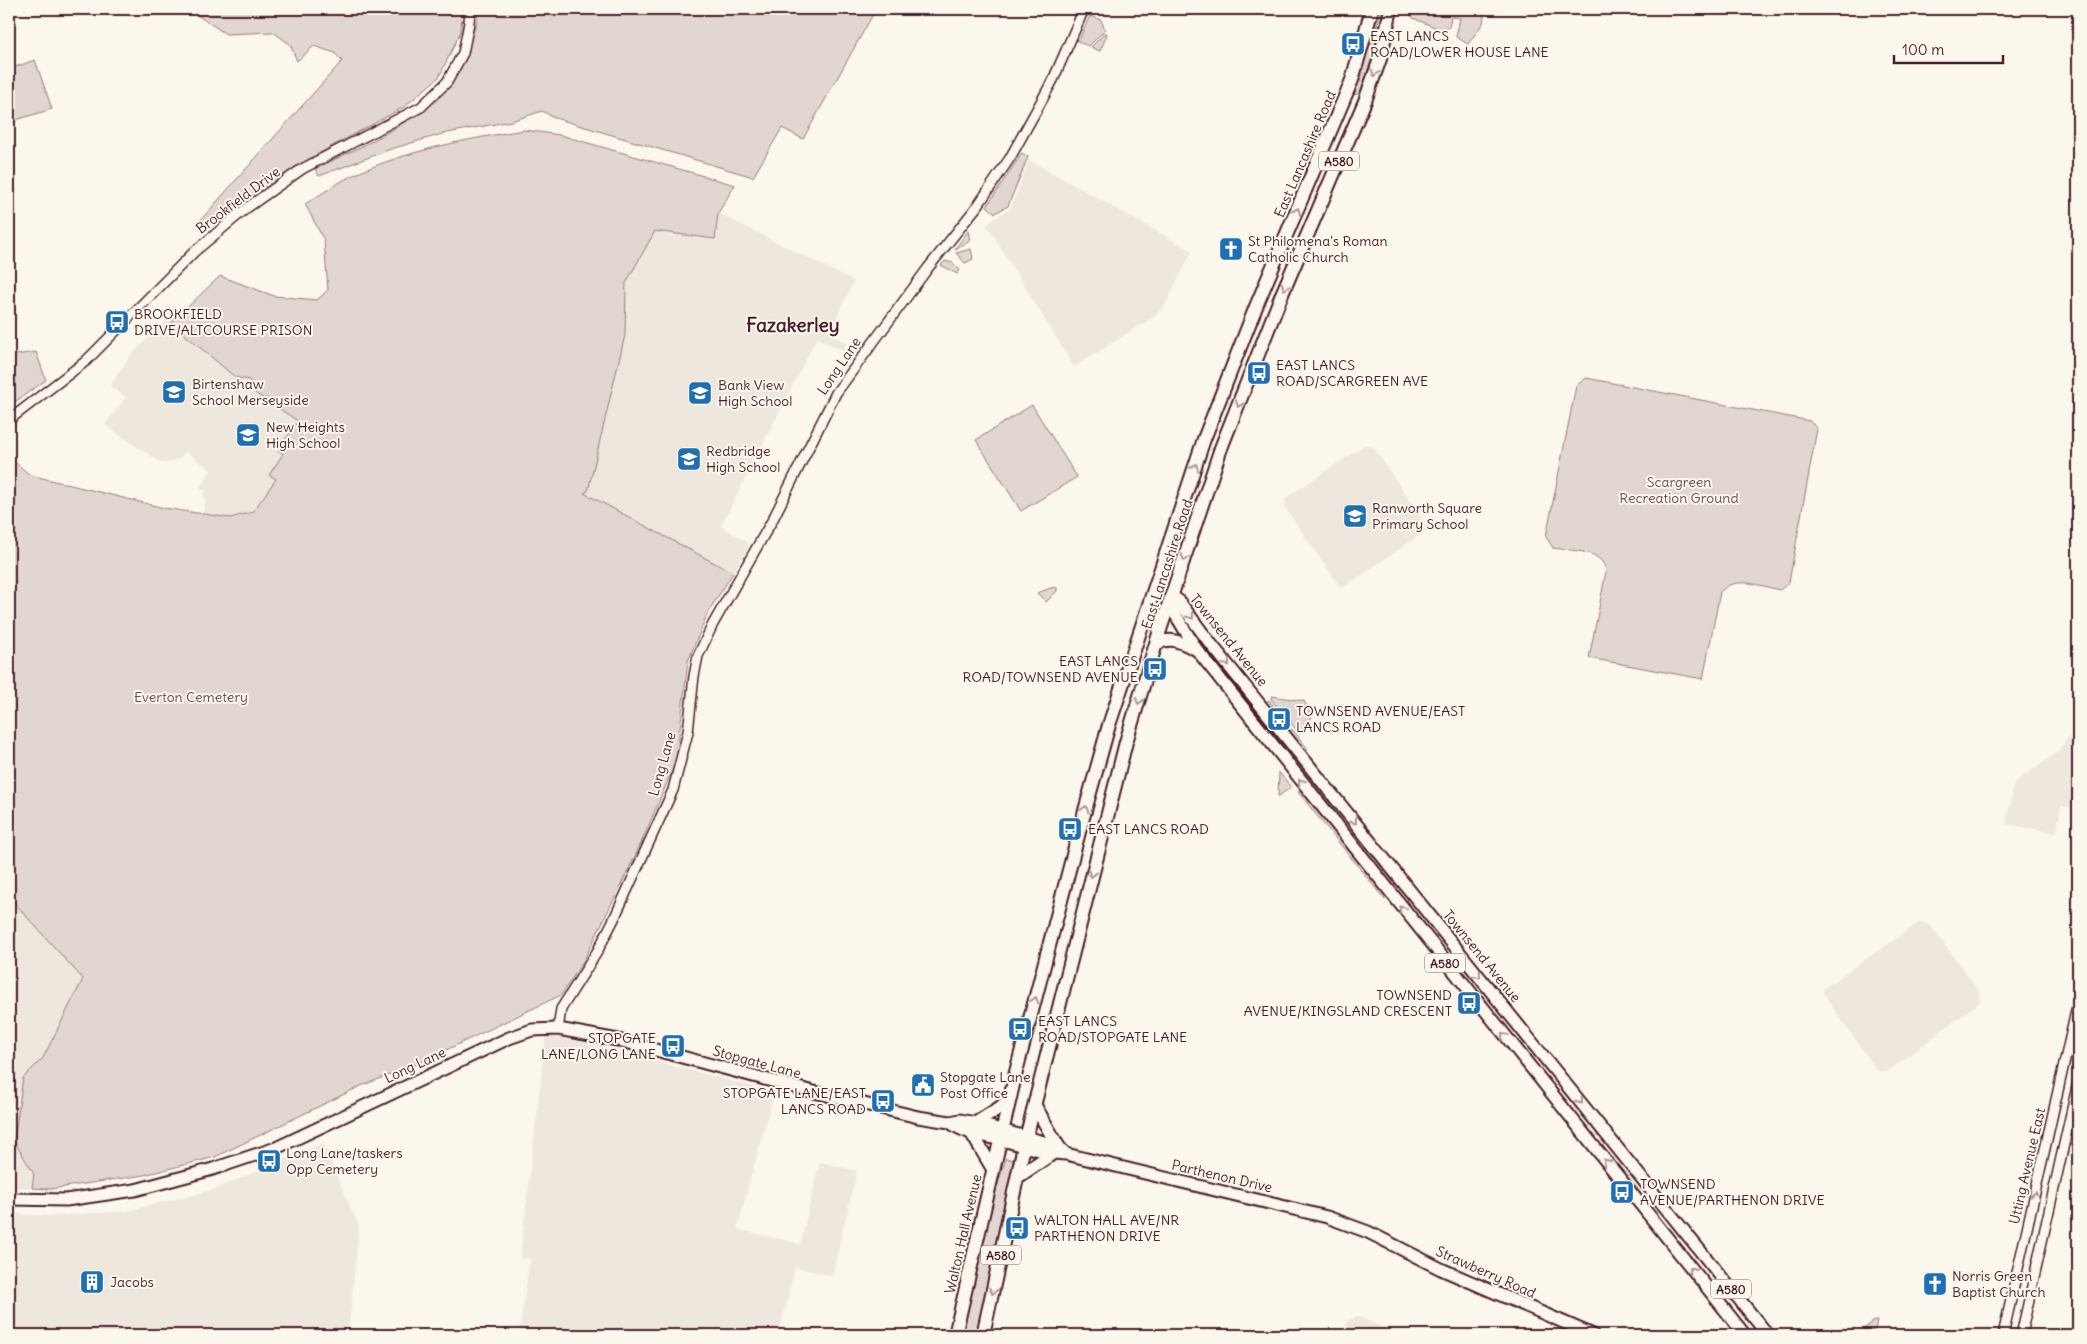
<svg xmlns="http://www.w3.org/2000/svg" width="2087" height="1344" font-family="Delius,sans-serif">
  <rect width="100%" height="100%" fill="#fbf7ec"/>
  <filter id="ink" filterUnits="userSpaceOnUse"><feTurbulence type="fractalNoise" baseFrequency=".02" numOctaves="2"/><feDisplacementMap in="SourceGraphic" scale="10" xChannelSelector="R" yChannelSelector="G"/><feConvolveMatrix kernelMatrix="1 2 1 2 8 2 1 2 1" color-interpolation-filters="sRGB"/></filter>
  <g filter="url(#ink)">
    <path fill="#eee7de" d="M 1029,160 L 1192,251 L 1166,304 L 1155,316 L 1074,367 L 987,225 L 1000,214 L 1010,210 Z
      M 718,213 L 854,281 L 829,333 L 847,343 L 843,351 L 817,338 L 721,526 L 750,544 L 733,573 L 584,493 L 588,491 L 625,335 L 626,283 L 655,231 L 715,239 Z
      M 167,320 L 235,377 L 249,380 L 254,387 L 255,393 L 298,421 L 279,449 L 284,454 L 276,479 L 253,512 L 230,518 L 203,514 L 206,498 L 203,494 L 205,491 L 200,488 L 211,470 L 185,451 L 180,458 L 166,464 L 160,462 L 105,425 L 126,397 L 110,386 L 130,356 Z
      M 1365,445 L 1373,447 L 1427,526 L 1426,531 L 1344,587 L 1340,587 L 1284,506 L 1286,498 Z
      M 2078,723 L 2078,809 L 2061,806 L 2056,833 L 2006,824 L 2014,783 L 2058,752 Z
      M 9,897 L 83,979 L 43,1058 L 23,1078 L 14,1141 L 34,1174 L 32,1188 L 9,1187 Z
      M 1920,922 L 1930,925 L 1979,991 L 1980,1002 L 1887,1072 L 1877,1071 L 1823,993 L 1824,988 Z
      M 546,1036 L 570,1039 L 774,1092 L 737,1229 L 800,1244 L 820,1162 L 857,1171 L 832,1276 L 795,1267 L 779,1335 L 519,1335 L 530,1259 L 520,1258 Z
      M 323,1143 L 359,1227 L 348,1335 L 9,1335 L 9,1213 L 50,1216 L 127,1211 L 213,1190 Z
      M 1357,1316 L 1397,1334 L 1398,1335 L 1345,1335 L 1347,1321 Z"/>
    <path fill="#e2d7d0" stroke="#967b7e" d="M 188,9 L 462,9 L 461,31 L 439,77 L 404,107 L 314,156 L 242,201 L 202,231 L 198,223 L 342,61 L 335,53 L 314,46 L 297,61 L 290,44 L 273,32 L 226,34 Z
      M 478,9 L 876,9 L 803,139 L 782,128 L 753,177 L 555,118 L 542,111 L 511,121 L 442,134 L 391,149 L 319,176 L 315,169 C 377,138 438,117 467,49 C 472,35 478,24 478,9 Z
      M 1404,9 L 1485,9 L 1483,23 L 1468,44 L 1456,37 L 1460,18 L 1451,17 L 1449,27 L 1444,31 L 1413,18 Z
      M 1381,10 L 1383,11 L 1374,52 L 1360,93 L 1351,96 L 1375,32 Z
      M 1090,16 L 1101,20 L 1105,30 L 1089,46 L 1078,42 Z
      M 1106,32 L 1107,35 L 1100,51 L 1091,47 Z
      M 35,60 L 52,109 L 9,122 L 9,69 Z
      M 524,130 L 560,135 L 735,185 L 718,213 L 715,239 L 655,231 L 626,283 L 625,335 L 588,491 L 584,493 L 733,573 L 708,612 L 688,661 L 676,762 L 638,850 L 584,960 L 561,995 L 417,1064 L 361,1086 L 215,1157 L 144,1175 L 51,1189 L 32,1188 L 34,1174 L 14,1141 L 23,1078 L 43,1058 L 83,979 L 9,897 L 9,457 L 30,475 L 164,508 L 230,518 L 253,512 L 276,479 L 269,475 L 283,454 L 278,450 L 298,421 L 255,393 L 254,387 L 249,380 L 235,377 L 171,323 L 220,276 L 274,296 L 317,300 L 328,290 L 324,240 L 305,204 C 322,194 339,181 358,173 C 410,150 468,139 524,130 Z
      M 1022,153 L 1028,157 L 1008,206 L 995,213 L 987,206 Z
      M 968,231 L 970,241 L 955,249 Z
      M 971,249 L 973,259 L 965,263 L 956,253 Z
      M 945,261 L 953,263 L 960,270 L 957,274 L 941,265 Z
      M 36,352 L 46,380 L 9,406 L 9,362 L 15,355 Z
      M 1586,378 L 1810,421 L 1817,429 L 1789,582 L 1780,590 C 1760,586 1735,575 1720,592 L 1703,679 L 1589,658 L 1606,572 C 1604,549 1571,551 1553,548 L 1546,537 L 1576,386 Z
      M 1032,405 L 1077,477 L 1021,511 L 976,440 Z
      M 1054,587 L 1057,588 L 1057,591 L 1046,602 L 1037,593 Z
      M 1272,696 L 1304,701 L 1312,717 L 1300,734 L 1271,699 Z
      M 1269,700 L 1285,721 L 1282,723 L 1266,702 Z
      M 1255,703 L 1398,881 L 1391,887 L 1249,709 Z
      M 1292,729 L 1308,749 L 1306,752 L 1290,732 Z
      M 1279,772 L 1291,787 L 1279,796 L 1278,796 Z
      M 1300,791 L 1304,793 L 1385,893 L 1385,900 L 1298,792 Z
      M 1006,1158 L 1017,1161 L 976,1335 L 960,1335 L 988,1216 Z
      M 1874,1321 L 1877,1321 L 1875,1330 L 1865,1331 L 1865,1335 L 1856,1335 Z"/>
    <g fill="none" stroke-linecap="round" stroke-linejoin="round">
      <defs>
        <path id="minor" d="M 9,420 L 86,361 L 194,252 L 248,207 L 302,169 L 421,107 L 447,82 L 463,53 L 469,23 L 470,9
          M 558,1029 L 561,1009 L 597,952 L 614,919 L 673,790 L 688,732 L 694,676 L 698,656 L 713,624 L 773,519 L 836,393 L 928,268 L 979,204 L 1010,158 L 1053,80 L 1084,9
          M 2003,1335 L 2078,1002
          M 2021,1335 L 2078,1082"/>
        <path id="major" d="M 1172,596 L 1179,601 L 1207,639 L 1768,1335
          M 1169,604 L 1197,650 L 1745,1335
          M 1156,645 C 1171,635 1182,643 1197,650
          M 950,1122 C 964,1134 984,1135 1001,1140 C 1023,1145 1044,1153 1066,1154 L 1327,1217 L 1368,1232 L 1441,1269 L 1593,1335
          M 9,1199 L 66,1200 L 135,1190 L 213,1169 L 276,1148 L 509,1038 L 532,1030 L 558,1029 L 618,1040 L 806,1090 L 918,1117 L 950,1122 L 960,1120 L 976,1123 L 1058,1146 L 1066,1154"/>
        <path id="highway" d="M 1035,1106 L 1058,1146
          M 976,1123 L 1001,1107 L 1010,1098
          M 971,1132 L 993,1169
          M 1019,1176 L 1053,1153
          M 955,1335 L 1016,1072 L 1079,832 L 1109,725 L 1204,439 L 1257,304 L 1352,80 L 1372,9
          M 983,1335 L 1024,1146 L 1126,742 L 1161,627 L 1221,448 L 1282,294 L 1365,101 L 1380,59 L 1391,9"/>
      </defs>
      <use href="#minor" stroke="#4a1f2b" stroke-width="12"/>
      <use href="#major" stroke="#4a1f2b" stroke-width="15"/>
      <use href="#highway" stroke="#4a1f2b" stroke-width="16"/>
      <use href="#minor" stroke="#fbf7ec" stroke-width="9"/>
      <use href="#major" stroke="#fbf7ec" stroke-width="11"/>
      <use href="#highway" stroke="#fbf7ec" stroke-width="12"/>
    </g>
    <defs><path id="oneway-chevron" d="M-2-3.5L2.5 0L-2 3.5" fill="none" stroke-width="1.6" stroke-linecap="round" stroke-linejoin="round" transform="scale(1.25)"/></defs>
    <g stroke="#ab9695">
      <use href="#oneway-chevron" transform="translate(1375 73) rotate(108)"/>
      <use href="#oneway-chevron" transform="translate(1297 211) rotate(-67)"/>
      <use href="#oneway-chevron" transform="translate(1285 287) rotate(113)"/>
      <use href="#oneway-chevron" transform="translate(1239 404) rotate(112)"/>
      <use href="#oneway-chevron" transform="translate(1195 467) rotate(-71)"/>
      <use href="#oneway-chevron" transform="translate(1185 558) rotate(108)"/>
      <use href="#oneway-chevron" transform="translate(1191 616) rotate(53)"/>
      <use href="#oneway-chevron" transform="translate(1227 663) rotate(50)"/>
      <use href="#oneway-chevron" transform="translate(1139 701) rotate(107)"/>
      <use href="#oneway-chevron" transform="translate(1301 782) rotate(-128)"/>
      <use href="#oneway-chevron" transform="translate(1085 809) rotate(-74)"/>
      <use href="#oneway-chevron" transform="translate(1354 821) rotate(52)"/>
      <use href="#oneway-chevron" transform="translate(1092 874) rotate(104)"/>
      <use href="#oneway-chevron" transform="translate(1402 909) rotate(-129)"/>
      <use href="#oneway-chevron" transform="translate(1478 975) rotate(51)"/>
      <use href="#oneway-chevron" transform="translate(1035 1000) rotate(-75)"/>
      <use href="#oneway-chevron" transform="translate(1504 1036) rotate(-130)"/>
      <use href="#oneway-chevron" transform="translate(1580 1101) rotate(51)"/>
      <use href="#oneway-chevron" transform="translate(1606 1162) rotate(-129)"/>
      <use href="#oneway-chevron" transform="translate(2035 1195) rotate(-77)"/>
      <use href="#oneway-chevron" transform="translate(1692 1270) rotate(-129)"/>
      <use href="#oneway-chevron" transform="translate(993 1291) rotate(103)"/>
    </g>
  </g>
  <defs>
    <symbol id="bus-square" viewBox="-11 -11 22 22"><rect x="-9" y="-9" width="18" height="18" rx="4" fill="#1f6fb2" stroke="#fbf7ec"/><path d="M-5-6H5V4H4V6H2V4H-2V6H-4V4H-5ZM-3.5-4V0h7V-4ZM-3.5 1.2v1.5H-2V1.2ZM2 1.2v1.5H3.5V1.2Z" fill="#fff"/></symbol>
    <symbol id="church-square" viewBox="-11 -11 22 22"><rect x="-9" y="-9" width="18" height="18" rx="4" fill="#1f6fb2" stroke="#fbf7ec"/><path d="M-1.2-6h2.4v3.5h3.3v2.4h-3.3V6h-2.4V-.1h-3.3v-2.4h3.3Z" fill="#fff"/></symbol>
    <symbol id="school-square" viewBox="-11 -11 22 22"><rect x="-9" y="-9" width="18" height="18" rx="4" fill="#1f6fb2" stroke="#fbf7ec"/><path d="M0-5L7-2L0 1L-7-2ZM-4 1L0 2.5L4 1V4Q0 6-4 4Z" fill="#fff"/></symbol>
    <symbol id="civic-square" viewBox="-11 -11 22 22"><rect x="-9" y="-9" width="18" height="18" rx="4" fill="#1f6fb2" stroke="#fbf7ec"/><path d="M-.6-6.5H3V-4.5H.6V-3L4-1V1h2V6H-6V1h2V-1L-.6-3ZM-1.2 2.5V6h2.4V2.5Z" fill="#fff"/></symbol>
    <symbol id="building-square" viewBox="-11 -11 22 22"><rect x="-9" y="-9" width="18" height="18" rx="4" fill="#1f6fb2" stroke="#fbf7ec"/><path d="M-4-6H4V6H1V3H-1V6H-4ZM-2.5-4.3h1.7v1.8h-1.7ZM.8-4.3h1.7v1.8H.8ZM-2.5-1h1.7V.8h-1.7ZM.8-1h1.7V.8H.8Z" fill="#fff"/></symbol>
  </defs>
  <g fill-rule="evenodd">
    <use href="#bus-square" x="1339" y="30" width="28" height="28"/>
    <use href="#church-square" x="1217" y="235" width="28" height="28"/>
    <use href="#bus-square" x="103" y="308" width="28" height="28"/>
    <use href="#bus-square" x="1245" y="359" width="28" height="28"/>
    <use href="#school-square" x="160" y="378" width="28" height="28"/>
    <use href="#school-square" x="686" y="379" width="28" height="28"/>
    <use href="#school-square" x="234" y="421" width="28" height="28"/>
    <use href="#school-square" x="675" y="445" width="28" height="28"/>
    <use href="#school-square" x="1341" y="502" width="28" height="28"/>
    <use href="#bus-square" x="1141" y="655" width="28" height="28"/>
    <use href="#bus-square" x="1265" y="705" width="28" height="28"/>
    <use href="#bus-square" x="1056" y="815" width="28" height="28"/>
    <use href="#bus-square" x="1455" y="989" width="28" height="28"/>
    <use href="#bus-square" x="1006" y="1015" width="28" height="28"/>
    <use href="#bus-square" x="659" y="1032" width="28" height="28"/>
    <use href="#civic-square" x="909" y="1071" width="28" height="28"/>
    <use href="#bus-square" x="869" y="1087" width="28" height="28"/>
    <use href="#bus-square" x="255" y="1147" width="28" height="28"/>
    <use href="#bus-square" x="1608" y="1178" width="28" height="28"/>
    <use href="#bus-square" x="1003" y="1214" width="28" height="28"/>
    <use href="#building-square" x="78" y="1268" width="28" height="28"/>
    <use href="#church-square" x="1921" y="1270" width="28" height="28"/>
  </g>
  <g text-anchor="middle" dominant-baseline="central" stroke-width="4" stroke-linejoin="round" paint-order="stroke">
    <g fill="#fbf7ec" stroke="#7f6065" stroke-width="1">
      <rect x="1319" y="151.5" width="40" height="19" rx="4"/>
      <rect x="1425" y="953.5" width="40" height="19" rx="4"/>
      <rect x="981" y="1245.5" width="40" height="19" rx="4"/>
      <rect x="1711" y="1279.5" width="40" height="19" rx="4"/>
    </g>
    <g font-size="12" font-weight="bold" fill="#4a1f2b">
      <text x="1339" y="161">A580</text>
      <text x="1445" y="963">A580</text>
      <text x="1001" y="1255">A580</text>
      <text x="1731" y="1289">A580</text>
    </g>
    <g font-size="14" fill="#4a1f2b" stroke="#fbf7ec" text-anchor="start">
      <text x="1370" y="36">EAST LANCS<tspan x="1370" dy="16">ROAD/LOWER HOUSE LANE</tspan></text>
      <text x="1248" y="241">St Philomena's Roman<tspan x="1248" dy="16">Catholic Church</tspan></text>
      <text x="134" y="314">BROOKFIELD<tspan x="134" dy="16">DRIVE/ALTCOURSE PRISON</tspan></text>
      <text x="1276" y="365">EAST LANCS<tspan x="1276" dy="16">ROAD/SCARGREEN AVE</tspan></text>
      <text x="192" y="384">Birtenshaw<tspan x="192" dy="16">School Merseyside</tspan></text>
      <text x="718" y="385">Bank View<tspan x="718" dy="16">High School</tspan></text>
      <text x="266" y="427">New Heights<tspan x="266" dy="16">High School</tspan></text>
      <text x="706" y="451">Redbridge<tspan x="706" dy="16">High School</tspan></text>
      <text x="1372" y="508">Ranworth Square<tspan x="1372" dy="16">Primary School</tspan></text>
      <text x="1138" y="661" text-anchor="end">EAST LANCS<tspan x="1138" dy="16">ROAD/TOWNSEND AVENUE</tspan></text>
      <text x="1296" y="711">TOWNSEND AVENUE/EAST<tspan x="1296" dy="16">LANCS ROAD</tspan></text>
      <text x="1088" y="829">EAST LANCS ROAD</text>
      <text x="1452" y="995" text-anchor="end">TOWNSEND<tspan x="1452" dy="16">AVENUE/KINGSLAND CRESCENT</tspan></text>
      <text x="1038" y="1021">EAST LANCS<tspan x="1038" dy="16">ROAD/STOPGATE LANE</tspan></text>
      <text x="656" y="1038" text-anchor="end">STOPGATE<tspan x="656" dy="16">LANE/LONG LANE</tspan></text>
      <text x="940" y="1077">Stopgate Lane<tspan x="940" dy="16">Post Office</tspan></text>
      <text x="866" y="1093" text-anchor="end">STOPGATE LANE/EAST<tspan x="866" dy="16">LANCS ROAD</tspan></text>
      <text x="286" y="1153">Long Lane/taskers<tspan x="286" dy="16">Opp Cemetery</tspan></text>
      <text x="1640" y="1184">TOWNSEND<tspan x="1640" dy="16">AVENUE/PARTHENON DRIVE</tspan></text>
      <text x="1034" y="1220">WALTON HALL AVE/NR<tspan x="1034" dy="16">PARTHENON DRIVE</tspan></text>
      <text x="1952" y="1276">Norris Green<tspan x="1952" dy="16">Baptist Church</tspan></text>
      <text x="110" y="1282">Jacobs</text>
    </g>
    <g font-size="14" fill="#4a1f2b" stroke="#fbf7ec">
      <text transform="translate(1305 154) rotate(-67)">East Lancashire Road</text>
      <text transform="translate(238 200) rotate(-37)">Brookfield Drive</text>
      <text transform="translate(839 366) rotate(-56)">Long Lane</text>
      <text transform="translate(1167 564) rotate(-72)">East Lancashire Road</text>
      <text transform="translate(1229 640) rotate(51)">Townsend Avenue</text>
      <text transform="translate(662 764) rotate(-74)">Long Lane</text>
      <text transform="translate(1482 956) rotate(51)">Townsend Avenue</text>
      <text transform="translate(757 1062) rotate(15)">Stopgate Lane</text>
      <text transform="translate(415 1065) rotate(-25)">Long Lane</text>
      <text transform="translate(2027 1166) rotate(-77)">Utting Avenue East</text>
      <text transform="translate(1222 1176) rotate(13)">Parthenon Drive</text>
      <text transform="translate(963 1234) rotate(-77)">Walton Hall Avenue</text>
      <text transform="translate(1486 1272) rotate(24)">Strawberry Road</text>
    </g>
    <g font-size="14" fill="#704d54" stroke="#fbf7ec">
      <text x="1679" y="482">Scargreen<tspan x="1679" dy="16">Recreation Ground</tspan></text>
      <text x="191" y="697">Everton Cemetery</text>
    </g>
    <g font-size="19" font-weight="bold" fill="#4a1f2b" stroke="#fbf7ec">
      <text x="793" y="325">Fazakerley</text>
    </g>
  </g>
  <rect width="2087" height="1344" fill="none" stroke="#fbf7ec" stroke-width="30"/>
  <rect x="15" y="15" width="2057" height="1314" fill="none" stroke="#4a1f2b" stroke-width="2" filter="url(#ink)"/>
  <path d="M1894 55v8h109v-8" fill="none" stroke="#4a1f2b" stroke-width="2.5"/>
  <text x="1902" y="55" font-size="15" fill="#4a1f2b" stroke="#fbf7ec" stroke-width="4" paint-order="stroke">100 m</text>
</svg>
